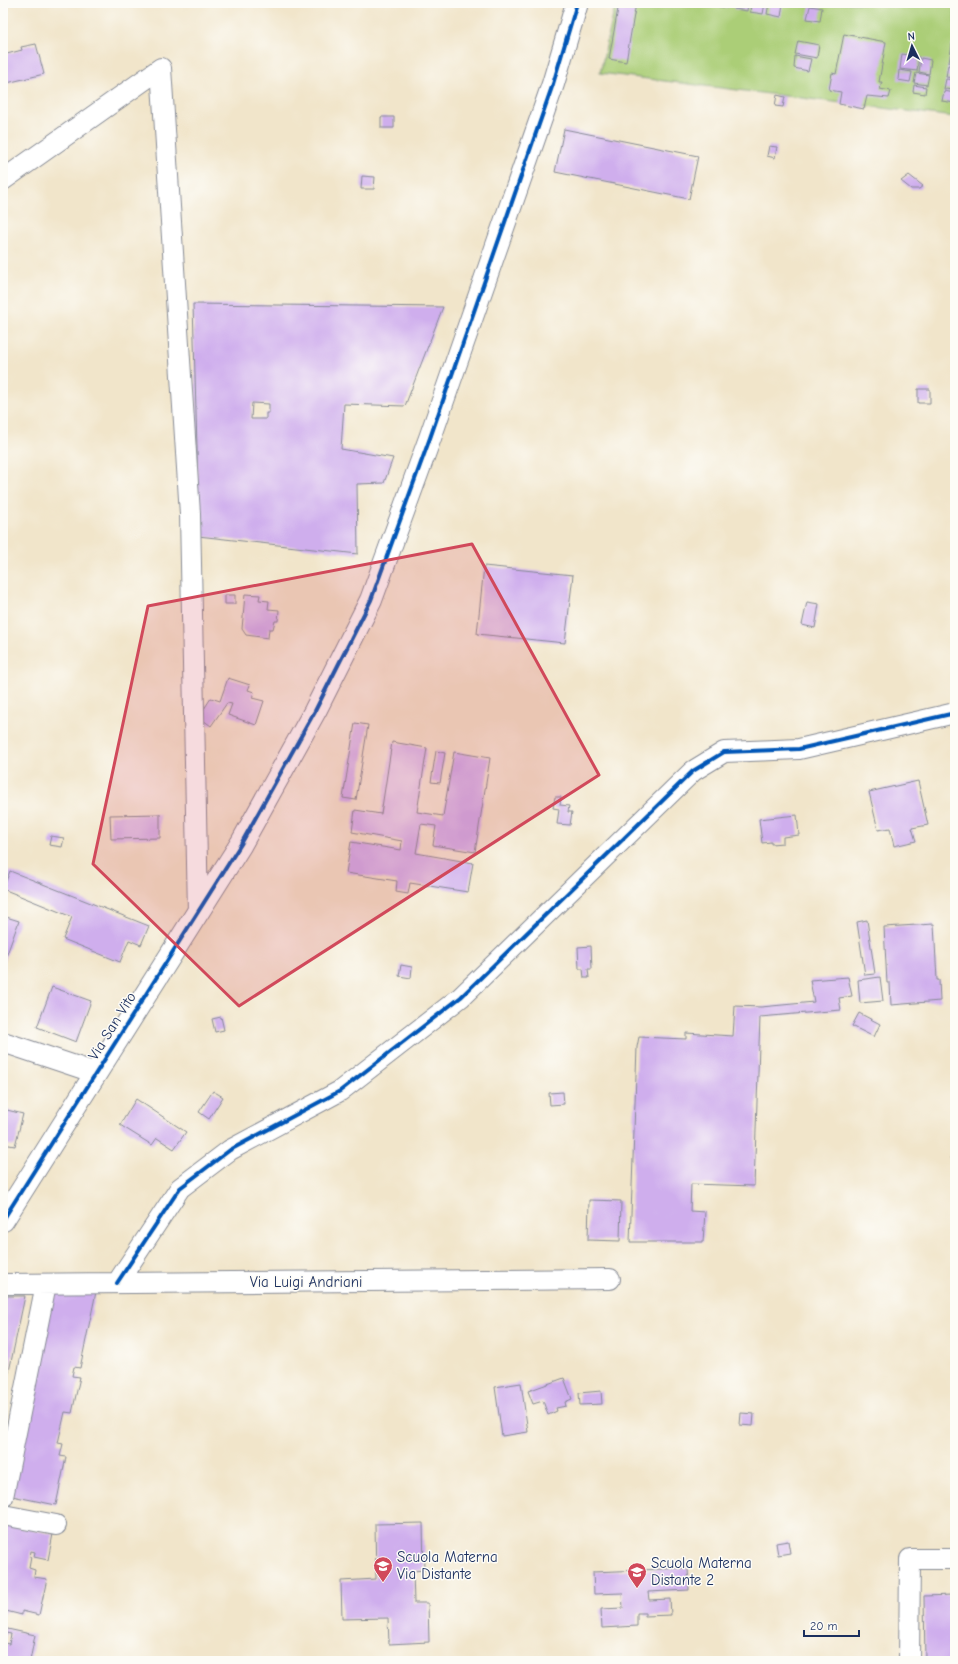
<svg xmlns="http://www.w3.org/2000/svg" width="958" height="1664" font-family="'Comic Neue',sans-serif">
  <rect width="100%" height="100%" fill="#fdfcf7"/>
  <filter id="ink" filterUnits="userSpaceOnUse"><feTurbulence type="fractalNoise" baseFrequency=".025" numOctaves="2"/><feDisplacementMap in="SourceGraphic" scale="8" xChannelSelector="R" yChannelSelector="G"/><feConvolveMatrix kernelMatrix="1 2 1 2 8 2 1 2 1" color-interpolation-filters="sRGB"/></filter>
  <filter id="wash" filterUnits="userSpaceOnUse"><feTurbulence type="fractalNoise" baseFrequency=".012" numOctaves="4" result="noise"/><feDisplacementMap in="SourceGraphic" scale="16" xChannelSelector="R" yChannelSelector="G"/><feGaussianBlur stdDeviation="0.9" result="paint"/><feColorMatrix in="noise" values="0 0 0 0 0 0 0 0 0 0 0 0 0 0 0 0 0 1.4 0 .05"/><feComposite in="paint" operator="in"/></filter>
  <g filter="url(#wash)">
    <rect width="100%" height="100%" fill="#f1e5ca"/>
    <path fill="#abce77" stroke="#637e6a" d="M 616,3 L 955,3 L 955,117 L 600,73 Z"/>
    <g id="blocks">
      <path fill="#cfaeed" fill-rule="evenodd" d="M 619,3 L 636,3 L 626,62 L 609,59 Z
        M 714,3 L 728,3 L 727,8 L 714,6 Z
        M 735,3 L 748,3 L 747,11 L 734,9 Z
        M 751,3 L 765,3 L 763,14 L 750,12 Z
        M 769,3 L 783,3 L 781,17 L 767,14 Z
        M 810,6 L 822,8 L 820,21 L 807,19 Z
        M 844,34 L 886,42 L 879,82 L 882,82 L 880,89 L 891,91 L 889,98 L 867,96 L 864,109 L 839,104 L 841,92 L 829,90 L 832,73 L 836,74 Z
        M 798,41 L 819,45 L 817,58 L 795,54 Z
        M 36,44 L 44,74 L 7,83 L 3,69 L 3,55 L 22,50 L 21,47 Z
        M 952,44 L 955,44 L 955,64 L 949,63 Z
        M 902,54 L 919,57 L 917,71 L 900,69 Z
        M 795,56 L 811,59 L 808,71 L 794,68 Z
        M 921,58 L 931,60 L 929,74 L 919,72 Z
        M 948,65 L 955,66 L 955,78 L 946,77 Z
        M 899,70 L 912,72 L 910,82 L 898,80 Z
        M 916,73 L 929,75 L 927,85 L 914,83 Z
        M 946,79 L 955,80 L 955,90 L 944,89 Z
        M 914,85 L 926,87 L 925,94 L 913,92 Z
        M 944,91 L 955,93 L 955,103 L 942,101 Z
        M 777,95 L 785,97 L 783,107 L 775,106 Z
        M 381,117 L 394,117 L 394,128 L 381,128 Z
        M 564,129 L 698,156 L 689,199 L 555,172 Z
        M 769,146 L 777,147 L 775,158 L 767,156 Z
        M 909,175 L 923,186 L 919,189 L 911,189 L 901,181 Z
        M 362,176 L 375,177 L 374,189 L 361,189 Z
        M 193,304 L 443,307 L 405,406 L 344,404 L 341,449 L 393,458 L 384,483 L 357,484 L 358,554 L 198,536 L 197,447 ZM 252,403 L 269,404 L 269,413 L 266,413 L 266,419 L 251,419 Z
        M 918,389 L 930,389 L 930,403 L 918,403 Z
        M 484,566 L 573,575 L 565,643 L 477,634 Z
        M 245,594 L 260,595 L 259,600 L 269,601 L 268,609 L 279,610 L 278,621 L 275,621 L 273,629 L 269,629 L 268,638 L 246,635 L 242,629 Z
        M 225,595 L 235,595 L 235,604 L 225,604 Z
        M 807,602 L 819,604 L 815,628 L 802,625 Z
        M 228,678 L 250,685 L 248,690 L 254,692 L 252,698 L 264,701 L 256,725 L 228,715 L 232,704 L 227,703 L 211,726 L 199,717 L 211,698 L 220,701 Z
        M 355,723 L 368,725 L 356,800 L 343,798 Z
        M 392,742 L 427,748 L 417,812 L 443,816 L 454,752 L 490,758 L 475,852 L 433,845 L 436,826 L 421,824 L 416,853 L 473,863 L 468,892 L 410,883 L 408,894 L 396,892 L 397,881 L 346,873 L 351,842 L 401,850 L 402,841 L 352,832 L 355,810 L 381,814 Z
        M 436,751 L 445,753 L 440,783 L 431,782 Z
        M 918,781 L 928,825 L 912,828 L 916,841 L 894,846 L 890,828 L 878,830 L 869,792 Z
        M 555,797 L 561,797 L 560,805 L 569,806 L 568,812 L 572,812 L 570,825 L 557,824 L 559,809 L 553,808 Z
        M 160,814 L 160,838 L 111,839 L 110,815 Z
        M 797,815 L 799,835 L 783,837 L 783,843 L 771,844 L 771,842 L 762,843 L 759,819 Z
        M 51,836 L 64,838 L 62,847 L 49,845 Z
        M 10,871 L 149,926 L 141,945 L 129,940 L 120,962 L 63,939 L 72,917 L 3,889 Z
        M 3,916 L 19,921 L 3,965 Z
        M 867,920 L 875,974 L 865,975 L 857,922 Z
        M 934,924 L 937,980 L 939,980 L 940,1001 L 891,1005 L 890,983 L 887,983 L 884,927 Z
        M 591,946 L 592,969 L 588,969 L 589,978 L 584,978 L 583,969 L 579,969 L 578,947 Z
        M 401,965 L 412,967 L 411,978 L 399,976 Z
        M 848,977 L 852,996 L 839,998 L 841,1010 L 760,1017 L 754,1186 L 691,1184 L 690,1211 L 705,1212 L 703,1242 L 630,1242 L 637,1047 L 639,1037 L 686,1039 L 686,1033 L 733,1036 L 735,1006 L 761,1007 L 814,1002 L 810,980 Z
        M 880,977 L 883,1001 L 860,1003 L 858,980 Z
        M 52,987 L 91,1001 L 76,1042 L 37,1027 Z
        M 859,1013 L 880,1024 L 874,1037 L 852,1026 Z
        M 221,1017 L 224,1030 L 215,1032 L 212,1019 Z
        M 213,1091 L 223,1097 L 209,1119 L 199,1112 Z
        M 563,1092 L 564,1104 L 550,1105 L 549,1093 Z
        M 136,1099 L 186,1132 L 174,1149 L 157,1138 L 152,1145 L 120,1125 Z
        M 3,1109 L 23,1114 L 15,1146 L 3,1144 Z
        M 951,1157 L 955,1157 L 955,1175 L 954,1175 Z
        M 589,1200 L 621,1201 L 620,1241 L 588,1240 Z
        M 96,1292 L 80,1368 L 74,1367 L 72,1376 L 80,1377 L 72,1413 L 65,1412 L 58,1443 L 63,1444 L 60,1456 L 66,1457 L 56,1505 L 7,1495 L 50,1293 Z
        M 3,1296 L 25,1296 L 4,1395 L 3,1395 Z
        M 564,1378 L 572,1399 L 565,1402 L 566,1406 L 556,1408 L 557,1411 L 548,1415 L 543,1401 L 533,1404 L 528,1391 Z
        M 521,1383 L 528,1432 L 502,1436 L 495,1387 Z
        M 601,1391 L 602,1404 L 580,1405 L 579,1393 Z
        M 741,1413 L 754,1414 L 753,1426 L 740,1425 Z
        M 423,1523 L 424,1570 L 413,1571 L 414,1603 L 428,1603 L 429,1642 L 389,1644 L 388,1618 L 342,1619 L 341,1581 L 376,1579 L 375,1524 Z
        M 3,1524 L 53,1534 L 48,1560 L 34,1557 L 35,1552 L 31,1551 L 30,1557 L 31,1557 L 29,1568 L 35,1570 L 34,1577 L 47,1579 L 39,1615 L 22,1611 L 22,1615 L 6,1611 L 5,1614 L 3,1613 Z
        M 788,1541 L 790,1553 L 778,1555 L 776,1543 Z
        M 688,1568 L 689,1590 L 648,1592 L 649,1600 L 670,1599 L 671,1615 L 645,1616 L 645,1613 L 637,1613 L 637,1626 L 602,1628 L 601,1609 L 623,1608 L 622,1593 L 594,1594 L 593,1572 Z
        M 952,1595 L 954,1661 L 925,1661 L 924,1596 Z
        M 3,1628 L 35,1635 L 30,1661 L 3,1661 ZM 6,1633 L 11,1634 L 9,1644 L 4,1643 Z"/>
    </g>
  </g>
  <g filter="url(#ink)">
    <use href="#blocks" fill-opacity="0" stroke="#868a94" stroke-width="1"/>
    <g fill="none" stroke-linecap="round" stroke-linejoin="round">
      <defs>
        <path id="minor" d="M 3,180 L 161,68 L 190,514 L 198,912
          M 3,1042 L 96,1073
          M 117,1283 L 180,1188 L 230,1150 L 340,1091 L 461,997 L 693,771 L 724,752 L 799,749 L 955,713
          M 3,1284 L 610,1279
          M 3,1497 L 46,1284
          M 3,1515 L 56,1525
          M 909,1661 L 910,1559 L 955,1559"/>
        <path id="tertiary" d="M 3,1220 L 241,844 L 315,711 L 371,600 L 430,438 L 553,84 L 577,3"/>
      </defs>
      <use href="#minor" stroke="#868a94" stroke-width="22"/>
      <use href="#tertiary" stroke="#868a94" stroke-width="24"/>
      <use href="#minor" stroke="#fff" stroke-width="20"/>
      <use href="#tertiary" stroke="#fff" stroke-width="22"/>
      <defs>
        <path id="cycleway" d="M 3,1220 L 241,844 L 315,711 L 371,600 L 430,438 L 553,84 L 577,3
          M 117,1283 L 180,1188 L 230,1150 L 340,1091 L 461,997 L 693,771 L 724,752 L 799,749 L 955,713"/>
      </defs>
      <use href="#cycleway" stroke="#fdfcf7" stroke-width="6"/>
      <use href="#cycleway" stroke="#0057b8" stroke-width="4"/>
    </g>
  </g>
  <path fill="#d1495b" fill-opacity="0.2" stroke="#d1495b" stroke-width="3" stroke-linejoin="round" d="M 472,544 L 599,775 L 239,1006 L 93,864 L 148,606 Z"/>
  <defs>
    <symbol id="school-pin" viewBox="-11 -11 22 30"><path d="M0 17L-7.5 6A9.5 9.5 0 1 1 7.5 6Z" fill="#d1495b" stroke="#fdfcf7"/><path d="M0-5L7-2L0 1L-7-2ZM-4 1L0 2.5L4 1V4Q0 6-4 4Z" fill="#fff"/></symbol>
  </defs>
  <g fill-rule="evenodd">
    <use href="#school-pin" x="372" y="1555" width="22" height="30"/>
    <use href="#school-pin" x="626" y="1561" width="22" height="30"/>
  </g>
  <g text-anchor="middle" dominant-baseline="central" stroke-width="3" stroke-linejoin="round" paint-order="stroke">
    <g font-size="15" fill="#1b2f5e" stroke="#fdfcf7">
      <text transform="translate(112 1026) rotate(-58)">Via San Vito</text>
      <text x="306" y="1282">Via Luigi Andriani</text>
    </g>
    <g font-size="15" fill="#1b2f5e" stroke="#fdfcf7" text-anchor="start">
      <text x="397" y="1557">Scuola Materna<tspan x="397" dy="17">Via Distante</tspan></text>
      <text x="651" y="1563">Scuola Materna<tspan x="651" dy="17">Distante 2</tspan></text>
    </g>
  </g>
  <rect width="958" height="1664" fill="none" stroke="#fdfcf7" stroke-width="16"/>
  <g transform="translate(912 46) rotate(355)" stroke="#fdfcf7" stroke-width="3" paint-order="stroke">
  <path d="M0-3L7 15L0 10L-7 15Z" fill="#1b2f5e"/>
  <text y="-6" font-size="11" font-weight="bold" text-anchor="middle" fill="#1b2f5e">N</text>
  </g>
  <path d="M804 1630v6h55v-6" fill="none" stroke="#1b2f5e" stroke-width="2"/>
  <text x="810" y="1630" font-size="12" fill="#1b2f5e" stroke="#fdfcf7" stroke-width="3" paint-order="stroke">20 m</text>
</svg>
